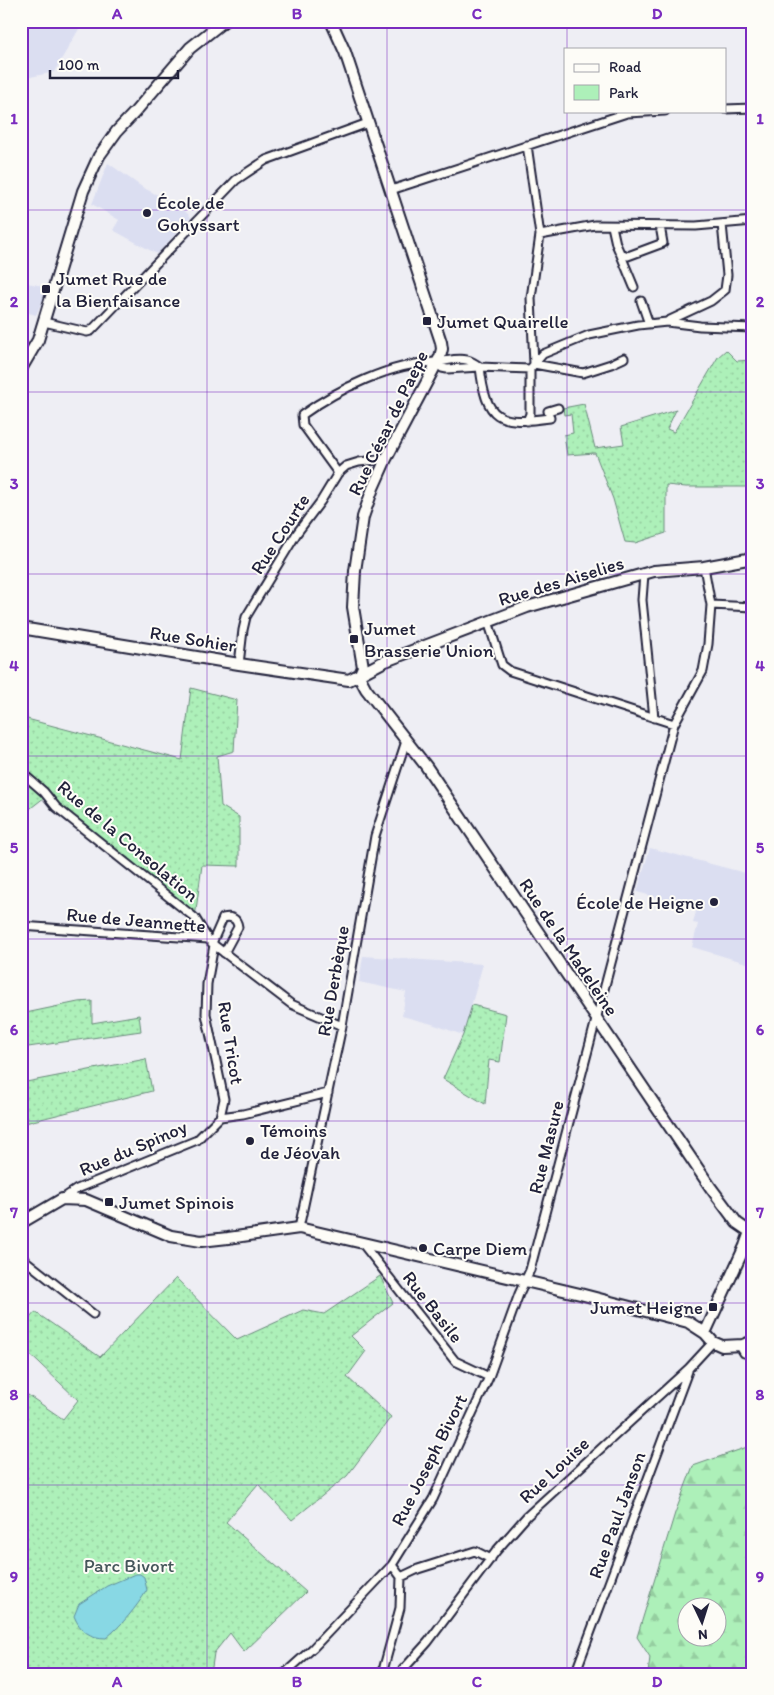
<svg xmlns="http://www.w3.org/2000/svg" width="774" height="1695" font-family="Itim,sans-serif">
  <defs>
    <pattern id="green-dots" width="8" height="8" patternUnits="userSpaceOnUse" patternTransform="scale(1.25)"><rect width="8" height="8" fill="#adf0b9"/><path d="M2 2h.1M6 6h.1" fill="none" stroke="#95cea0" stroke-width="1.8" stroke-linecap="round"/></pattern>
    <pattern id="forest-firs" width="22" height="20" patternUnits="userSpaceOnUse" patternTransform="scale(1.25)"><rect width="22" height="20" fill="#adf0b9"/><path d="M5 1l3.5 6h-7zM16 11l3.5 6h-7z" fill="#95cea0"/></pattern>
  </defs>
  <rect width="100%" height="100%" fill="#eeeef4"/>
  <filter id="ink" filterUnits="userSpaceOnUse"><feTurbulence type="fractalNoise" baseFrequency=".02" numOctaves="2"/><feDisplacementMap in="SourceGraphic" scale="10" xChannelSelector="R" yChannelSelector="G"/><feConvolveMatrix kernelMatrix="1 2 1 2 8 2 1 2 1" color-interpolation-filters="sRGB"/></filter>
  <g filter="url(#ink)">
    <path fill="#dbdef1" d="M 21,21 L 108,21 L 92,27 L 83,22 L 54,72 L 21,79 Z
      M 108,163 L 142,187 L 182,208 L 191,217 L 157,254 L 113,230 L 119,220 L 92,204 Z
      M 21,282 L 49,287 L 36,315 L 21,311 Z
      M 650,848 L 753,875 L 753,965 L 692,947 L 698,924 L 693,923 L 697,908 L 637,892 Z
      M 363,956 L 483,964 L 463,1035 L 432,1024 L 402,1016 L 406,992 L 359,982 Z"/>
    <path fill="url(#green-dots)" stroke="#68897a" d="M 726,350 L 737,361 L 753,360 L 753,487 L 686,487 L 666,485 L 666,533 L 635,543 L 625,542 L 613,499 L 595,453 L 567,455 L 564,435 L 573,433 L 571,414 L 564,415 L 563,408 L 584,404 L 595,448 L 624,444 L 621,427 L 676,410 L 667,429 L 674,432 L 718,357 Z
      M 191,688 L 237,700 L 234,751 L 217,756 L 221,806 L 239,817 L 239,866 L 202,865 L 195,918 L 45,797 L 27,811 L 21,811 L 21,689 L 25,690 L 27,719 L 182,760 Z
      M 92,1001 L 92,1023 L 139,1015 L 141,1031 L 21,1048 L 21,1014 L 78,1002 Z
      M 472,1005 L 506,1014 L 500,1062 L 489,1060 L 485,1104 L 443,1079 L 463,1035 Z
      M 146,1059 L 152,1091 L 21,1124 L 21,1083 Z
      M 380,1276 L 393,1303 L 351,1336 L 366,1351 L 347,1377 L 391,1417 L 347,1476 L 292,1520 L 258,1484 L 226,1522 L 306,1592 L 244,1652 L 230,1633 L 214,1653 L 211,1674 L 21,1674 L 21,1395 L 25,1393 L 63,1419 L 78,1400 L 21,1346 L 21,1329 L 35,1312 L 100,1357 L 176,1278 L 237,1340 L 303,1310 L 324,1314 Z"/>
    <path fill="url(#forest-firs)" stroke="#68897a" fill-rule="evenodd" d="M 753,1445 L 753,1674 L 648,1674 L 650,1657 L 637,1637 L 675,1513 L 693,1466 ZM 686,1608 L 716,1608 L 716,1638 L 686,1638 Z"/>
    <path fill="#88d8e4" stroke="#5f8fa0" d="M 135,1574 L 140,1574 L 144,1577 L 147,1590 C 136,1608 122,1625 106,1638 C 90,1638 80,1631 74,1616 L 79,1604 L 107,1586 Z"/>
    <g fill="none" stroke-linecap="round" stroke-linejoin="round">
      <defs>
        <path id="street" d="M 725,109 L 753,108
          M 527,145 L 540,235 L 531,298 L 534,364 L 583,373 L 611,364 L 624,358
          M 391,190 L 627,113 L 665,111
          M 612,226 L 616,244 L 620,253 L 628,256 L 663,243 L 660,226
          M 540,235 L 595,225 L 696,226 L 753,221
          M 620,253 L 634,287
          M 641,301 L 649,324
          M 668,321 L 711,301 L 725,290 L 727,275 L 722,224
          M 44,322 L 87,332 L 91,331 L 236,180 L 266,160 L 368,123
          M 438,362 L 442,368 L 447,369 L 480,367 L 530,369
          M 480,367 C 486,420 498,425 550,418 L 548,411 L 558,408
          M 530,369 L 543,354 L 589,335 L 638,325 L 667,322 L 700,326 L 753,328
          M 527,421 L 530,414 L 530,369
          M 338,473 L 303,425 L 302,415 C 338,389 392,363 436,362 C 446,362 456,357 467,360 C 471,361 476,364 480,367
          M 644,574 L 642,600 L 654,718
          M 711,605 L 753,607
          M 488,621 L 502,665 L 510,671 L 674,724
          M 239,664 L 243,630 L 246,617 L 297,533 L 321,501 L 338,473 L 346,466 L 359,462 L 386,459
          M 21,772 L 44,792 L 56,807 L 195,918 L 208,939
          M 21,926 L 208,939 L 214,945 L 291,1004 L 342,1026
          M 212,943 L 223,918 C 231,916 237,918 238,927 L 224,953
          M 214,945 L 207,984 L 206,1014 L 224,1099 L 220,1117
          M 62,1199 L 77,1189 L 197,1140 L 220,1117 L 243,1114 L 328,1093
          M 299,1228 L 342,1026 L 375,836 L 406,741
          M 362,1243 L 455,1361 L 489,1377
          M 21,1257 L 93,1314
          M 740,1346 L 744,1353 L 753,1355
          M 401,1577 L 418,1569 L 475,1551 L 491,1559
          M 284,1674 L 313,1648 L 392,1565 L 433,1499 L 489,1377 L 519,1294 L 530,1270 L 674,724 L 703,671 L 708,644 L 711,605 L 704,567
          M 382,1674 L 400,1608 L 401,1577 L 392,1565
          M 399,1674 L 428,1642 L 497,1550 L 527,1516 L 689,1368 L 713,1342
          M 575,1674 L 688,1371"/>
        <path id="secondary" d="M 331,21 L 345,52 L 441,342 L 442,349 L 440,357 L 386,459 L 373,488 L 363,517 L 355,571 L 353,607 L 363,667 L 359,676
          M 21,369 L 38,340 L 83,191 L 99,156 L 117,131 L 135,112 L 190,48 L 224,21
          M 21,628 L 239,664 L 349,680 L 383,662 L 527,607 L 654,571 L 704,567 L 753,558
          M 359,676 L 366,689 L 426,766 L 711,1188 L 737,1223 L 753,1234
          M 21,1223 L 62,1199 L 86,1200 L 171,1236 L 201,1241 L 228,1238 L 299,1228 L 580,1294 L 688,1322 L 705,1333 L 713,1342 L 722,1346 L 743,1345 L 753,1341
          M 705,1333 L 745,1246 L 750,1232"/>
      </defs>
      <use href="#street" stroke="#22223b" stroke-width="11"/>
      <use href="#secondary" stroke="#22223b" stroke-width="14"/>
      <use href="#street" stroke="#fdfcf7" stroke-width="7"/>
      <use href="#secondary" stroke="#fdfcf7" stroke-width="10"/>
    </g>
  </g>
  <path fill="none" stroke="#7b2cbf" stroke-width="1" stroke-opacity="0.55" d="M 207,21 L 207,1674M 387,21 L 387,1674M 567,21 L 567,49M 567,111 L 567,1674M 21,210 L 753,210M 21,392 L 753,392M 21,574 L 753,574M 21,756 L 753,756M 21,939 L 753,939M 21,1121 L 753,1121M 21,1303 L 753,1303M 21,1485 L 753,1485"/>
  <g fill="#22223b" stroke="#fdfcf7" stroke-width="2">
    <circle cx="147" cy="213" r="5"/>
    <rect x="41" y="284" width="10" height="10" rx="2.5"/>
    <rect x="422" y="316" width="10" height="10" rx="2.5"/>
    <rect x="349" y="634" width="10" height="10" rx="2.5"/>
    <circle cx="714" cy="902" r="5"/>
    <circle cx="250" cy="1141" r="5"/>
    <rect x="104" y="1197" width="10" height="10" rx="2.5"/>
    <circle cx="423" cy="1248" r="5"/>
    <rect x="708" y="1302" width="10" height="10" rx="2.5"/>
  </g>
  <g text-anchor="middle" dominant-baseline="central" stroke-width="4" stroke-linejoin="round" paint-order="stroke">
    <g font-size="19" fill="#22223b" stroke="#fdfcf7" text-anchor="start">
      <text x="157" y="202">École de<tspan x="157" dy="22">Gohyssart</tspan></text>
      <text x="56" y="278">Jumet Rue de<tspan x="56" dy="22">la Bienfaisance</tspan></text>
      <text x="437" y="321">Jumet Quairelle</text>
      <text x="364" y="628">Jumet<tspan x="364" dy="22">Brasserie Union</tspan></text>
      <text x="704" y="902" text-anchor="end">École de Heigne</text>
      <text x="260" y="1130">Témoins<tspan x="260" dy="22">de Jéovah</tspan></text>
      <text x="119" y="1202">Jumet Spinois</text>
      <text x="433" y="1248">Carpe Diem</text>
      <text x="703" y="1307" text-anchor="end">Jumet Heigne</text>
    </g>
    <g font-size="19" fill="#22223b" stroke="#fdfcf7">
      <text transform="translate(388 423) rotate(-64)">Rue César de Paepe</text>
      <text transform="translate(280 534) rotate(-57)">Rue Courte</text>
      <text transform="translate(561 581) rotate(-17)">Rue des Aiselies</text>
      <text transform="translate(193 639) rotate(9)">Rue Sohier</text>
      <text transform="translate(128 841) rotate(40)">Rue de la Consolation</text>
      <text transform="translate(136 920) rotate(5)">Rue de Jeannette</text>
      <text transform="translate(569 947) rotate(56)">Rue de la Madeleine</text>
      <text transform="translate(333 981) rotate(-80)">Rue Derbèque</text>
      <text transform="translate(231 1043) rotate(81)">Rue Tricot</text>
      <text transform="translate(546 1147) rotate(-76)">Rue Masure</text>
      <text transform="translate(133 1148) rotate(-23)">Rue du Spinoy</text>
      <text transform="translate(433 1307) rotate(52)">Rue Basile</text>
      <text transform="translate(429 1460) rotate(-63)">Rue Joseph Bivort</text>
      <text transform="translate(554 1470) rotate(-43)">Rue Louise</text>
      <text transform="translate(617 1515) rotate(-70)">Rue Paul Janson</text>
    </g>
    <g font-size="19" fill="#45565a" stroke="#fdfcf7">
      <text x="129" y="1565">Parc Bivort</text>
    </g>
  </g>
  <rect width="774" height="1695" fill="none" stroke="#fdfcf7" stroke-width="55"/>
  <rect x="564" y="48" width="162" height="65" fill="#fdfcf7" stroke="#a5a5ac"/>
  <rect x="574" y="64" width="25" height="8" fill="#fdfcf7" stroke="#a5a5ac"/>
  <text x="609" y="72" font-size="15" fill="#22223b">Road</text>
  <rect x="574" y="85" width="25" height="15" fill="#adf0b9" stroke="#a5a5ac"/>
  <text x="609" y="98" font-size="15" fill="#22223b">Park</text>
  <g transform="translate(702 1622) rotate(176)"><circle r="24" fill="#fdfcf7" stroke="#a5a5ac"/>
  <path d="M0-4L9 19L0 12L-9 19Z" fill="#22223b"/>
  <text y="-8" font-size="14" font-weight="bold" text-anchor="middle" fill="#22223b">N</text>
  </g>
  <path d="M50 70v8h128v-8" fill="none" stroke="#22223b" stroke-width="2.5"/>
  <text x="58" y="70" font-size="15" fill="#22223b" stroke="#fdfcf7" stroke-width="4" paint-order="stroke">100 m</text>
  <rect x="28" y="28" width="718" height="1640" fill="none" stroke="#7b2cbf" stroke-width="2"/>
  <g font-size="16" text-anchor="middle" font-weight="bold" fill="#7b2cbf">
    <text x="117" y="19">A</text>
    <text x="297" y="19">B</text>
    <text x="477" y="19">C</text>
    <text x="657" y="19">D</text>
    <text x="14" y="124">1</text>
    <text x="760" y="124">1</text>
    <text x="14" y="307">2</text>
    <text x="760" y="307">2</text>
    <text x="14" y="489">3</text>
    <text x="760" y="489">3</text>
    <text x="14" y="671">4</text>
    <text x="760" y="671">4</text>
    <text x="14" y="853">5</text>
    <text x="760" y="853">5</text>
    <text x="14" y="1035">6</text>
    <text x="760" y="1035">6</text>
    <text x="14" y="1218">7</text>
    <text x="760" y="1218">7</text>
    <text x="14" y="1400">8</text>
    <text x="760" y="1400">8</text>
    <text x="14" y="1582">9</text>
    <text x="760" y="1582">9</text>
    <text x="117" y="1687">A</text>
    <text x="297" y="1687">B</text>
    <text x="477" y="1687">C</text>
    <text x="657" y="1687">D</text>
  </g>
</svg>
